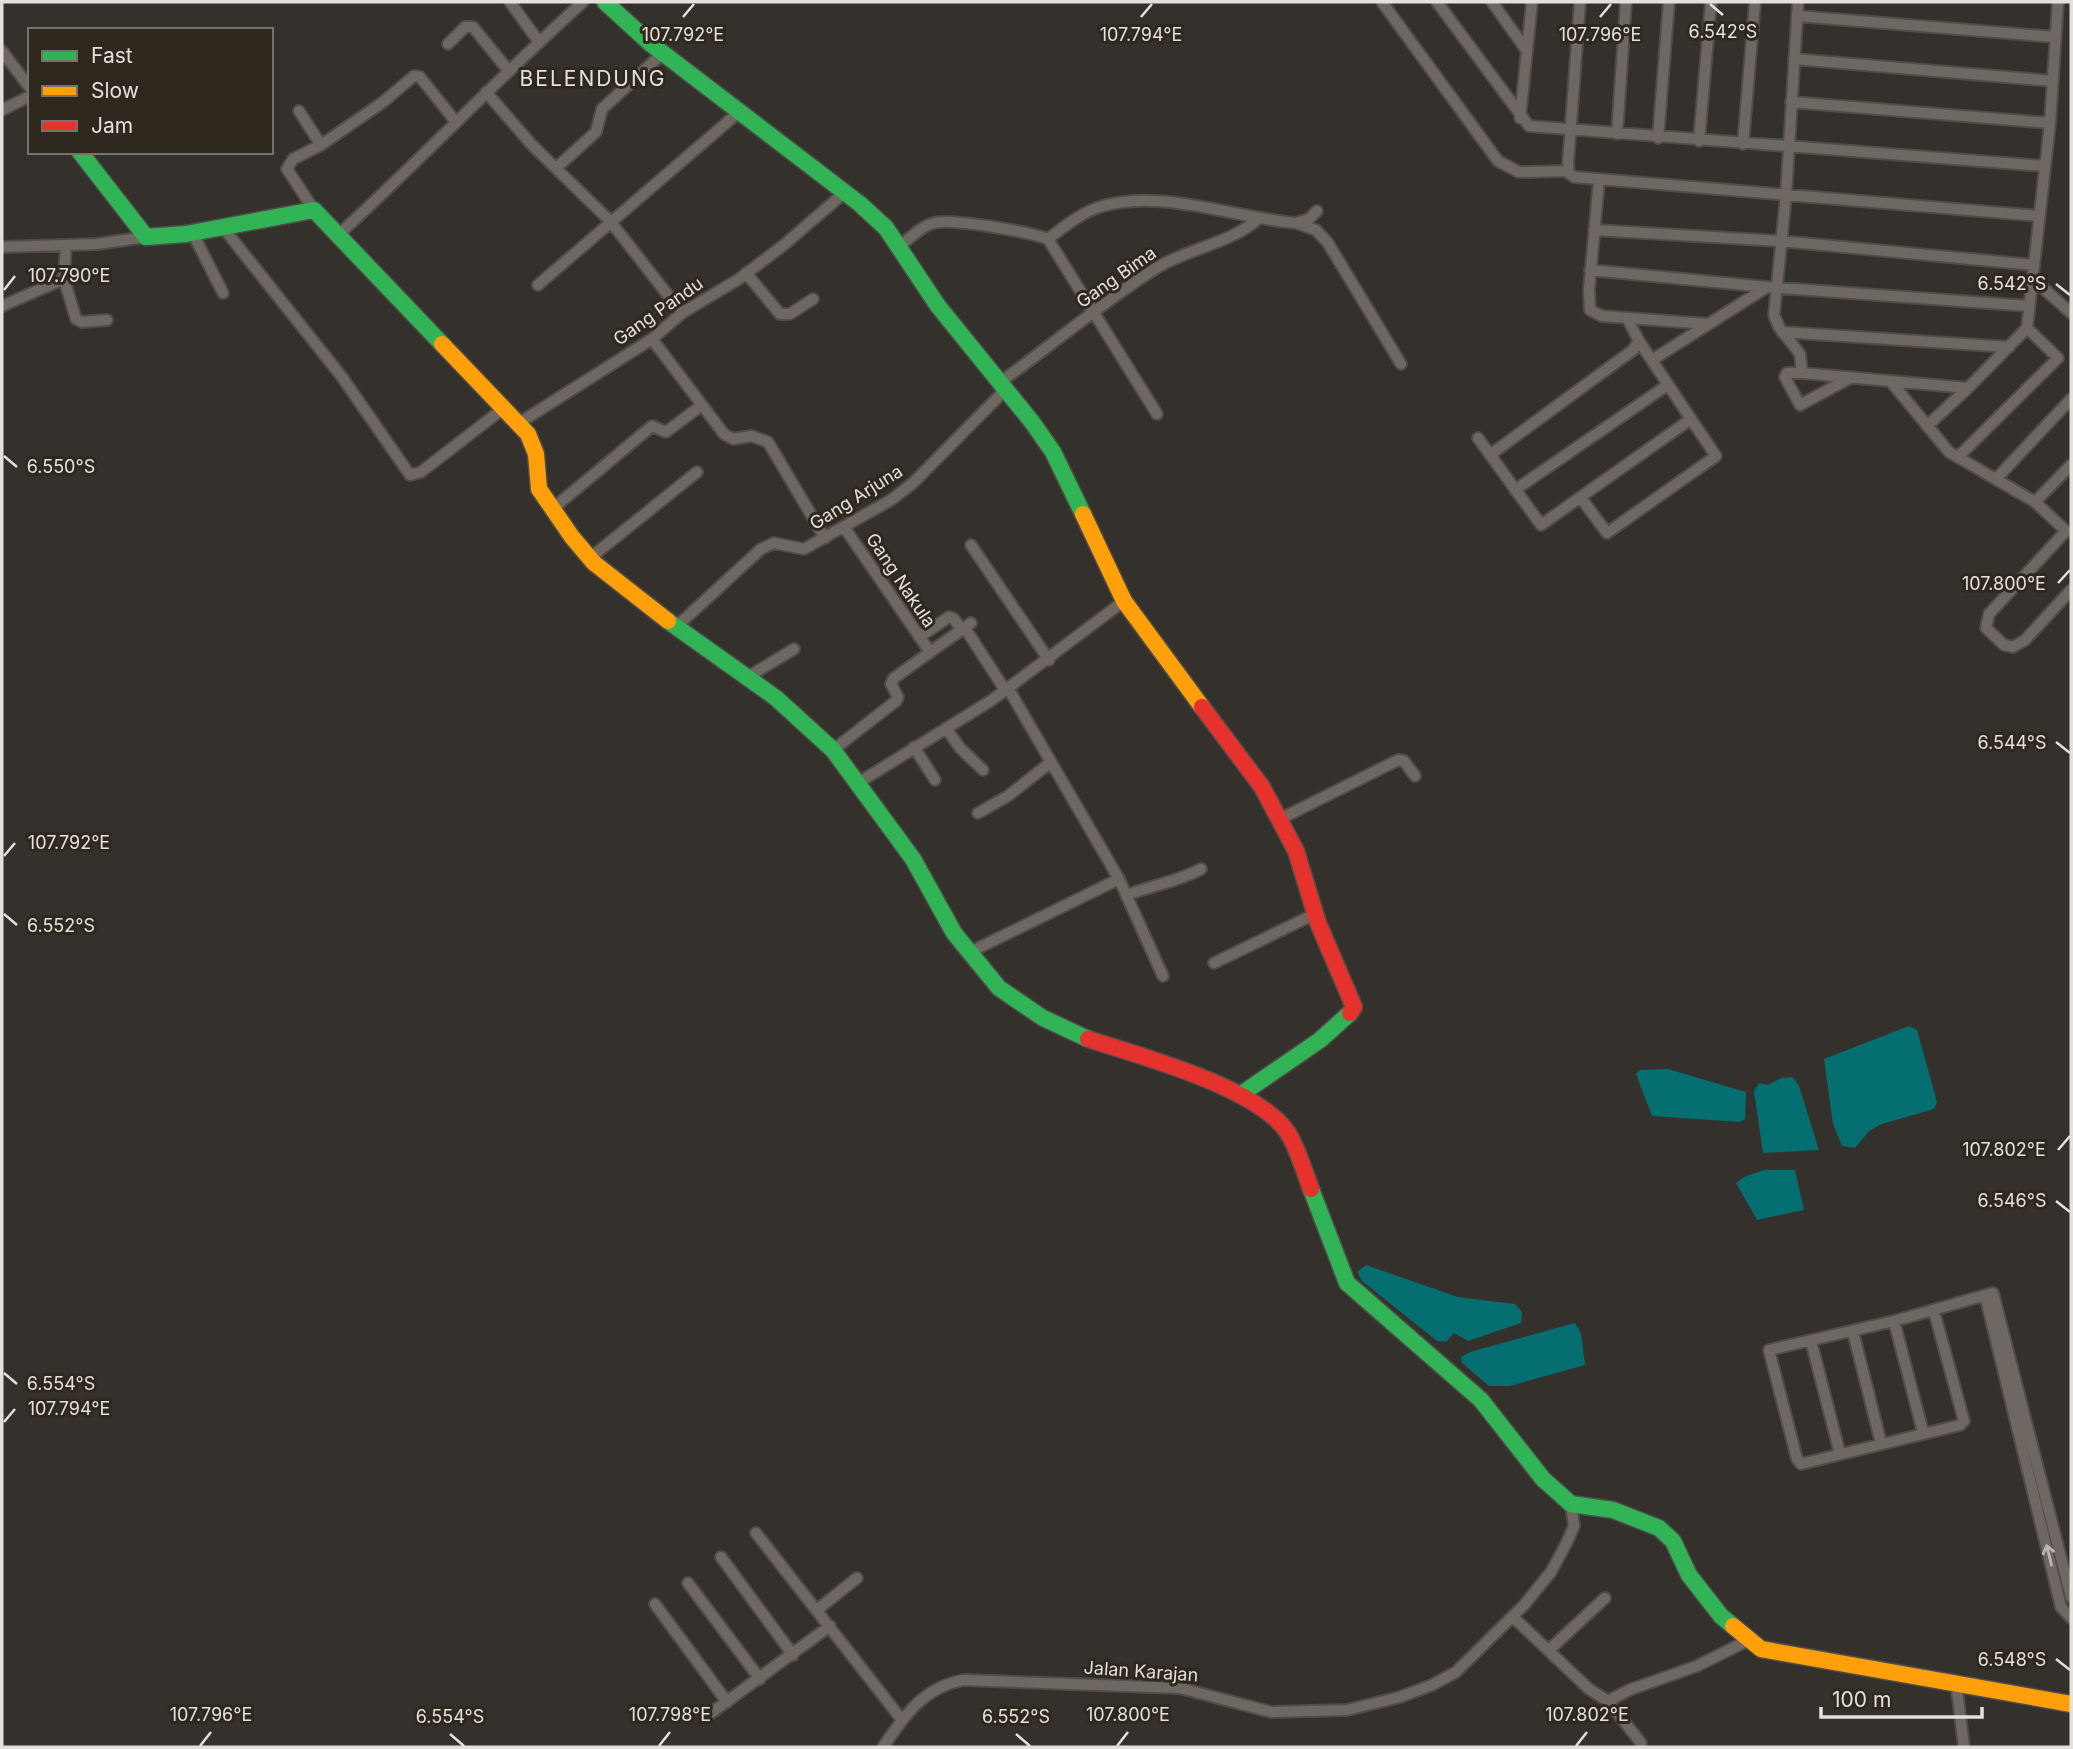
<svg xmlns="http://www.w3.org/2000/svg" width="2073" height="1749" font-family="Inter,sans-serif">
  <rect width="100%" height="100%" fill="#34312c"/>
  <path fill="#056e71" d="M 1909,1026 L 1917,1030 L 1937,1102 L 1934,1109 L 1882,1124 L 1869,1131 L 1855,1148 L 1842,1146 L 1833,1124 L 1824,1059 Z
    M 1668,1069 L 1746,1092 L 1745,1119 L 1740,1122 L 1652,1116 L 1636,1074 L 1640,1070 Z
    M 1793,1077 L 1799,1086 L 1819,1150 L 1763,1153 L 1754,1091 L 1759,1083 L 1768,1085 L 1781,1078 Z
    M 1764,1170 L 1795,1170 L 1804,1210 L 1757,1220 L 1736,1183 L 1746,1176 Z
    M 1366,1265 L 1458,1297 L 1515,1304 L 1522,1312 L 1521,1323 L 1468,1341 L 1454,1333 L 1446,1342 L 1437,1341 L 1362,1281 L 1357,1272 Z
    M 1575,1323 L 1581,1333 L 1585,1365 L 1510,1386 L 1489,1386 L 1462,1363 L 1461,1357 L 1470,1352 Z"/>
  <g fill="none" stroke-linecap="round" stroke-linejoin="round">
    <defs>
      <path id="street" d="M 510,2 L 539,42
        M 1382,2 L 1498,161 L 1519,172 L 1568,171
        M 1437,2 L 1529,126 L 2045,166
        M 1492,2 L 1527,51
        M 1580,2 L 1568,164 L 1569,173 L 1574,177 L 2039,216
        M 1798,2 L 1786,195 L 1774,315 L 1779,327 L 1800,354 L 1802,373 L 1968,388 L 2027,328 L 2050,123 L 2058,2
        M 1797,16 L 2055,37
        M 448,44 L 465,27 L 473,27 L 508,70
        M 2,51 L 30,88
        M 1794,59 L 2053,81
        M 486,92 L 532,145 L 610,221 L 682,313
        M 1791,102 L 2050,123
        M 2,110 L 30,96
        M 299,111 L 321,145 L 293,159 L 287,169 L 314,210
        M 1520,118 L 1532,2
        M 1617,134 L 1626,2
        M 1658,138 L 1669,2
        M 1699,141 L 1711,2
        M 1743,144 L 1755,2
        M 321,145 L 383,102 L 414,76 L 420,77 L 456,122
        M 556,168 L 596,132 L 602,109 L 663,53
        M 1599,180 L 1589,290 L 1590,310 L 1602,316 L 1708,324
        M 1296,223 L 1316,230 L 1328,243 L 1401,364
        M 221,225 L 342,377 L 410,475 L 421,472 L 504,408
        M 1594,230 L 1780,241 L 2034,265
        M 192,232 L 223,293
        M 338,235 C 422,159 499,77 583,2
        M 1048,239 C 1064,227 1083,211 1103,206 C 1165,189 1234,218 1296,223 L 1309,219 L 1317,211
        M 2,247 L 97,244 L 146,237
        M 898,248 C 909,239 921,226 934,223 C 951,218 1030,232 1048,239 L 1157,414
        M 1590,270 L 1767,287 L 2029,306
        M 746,273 L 780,314 L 790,314 L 813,299
        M 2032,278 L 2071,313
        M 64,279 L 76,319 L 82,322 L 107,320
        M 538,285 L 739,112
        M 2,306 L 64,279 L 66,245
        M 1782,332 L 2009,347
        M 652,339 L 724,434 L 733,439 L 752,436 L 768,442 L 825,538
        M 1652,360 L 1767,287
        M 1802,373 L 1787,373 L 1785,377 L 1800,405 L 1850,378
        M 1002,381 C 1054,343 1104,301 1158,267 C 1190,248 1232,243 1259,218
        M 1892,383 L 1949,452 L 2035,502 L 2066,531 L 1989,614 L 1986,628 L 2004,645 L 2013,647 L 2025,640 L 2071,590
        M 519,423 L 652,339 L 682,313 L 739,279 L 785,244 L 844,193
        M 1927,426 L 1968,388
        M 1478,438 L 1541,525 L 1691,419 L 1639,341
        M 1490,455 L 1633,350 L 1639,341 L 1627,318
        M 1958,457 L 2058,358 L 2027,328
        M 1996,479 L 2071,399
        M 1515,490 L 1666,386
        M 1581,498 L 1607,533 L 1716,456 L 1691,419
        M 2035,502 L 2071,465
        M 551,510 L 652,426 L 666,432 L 702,405
        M 844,527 L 930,652
        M 971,545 L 1049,660
        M 590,558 L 697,472
        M 676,627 L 761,549 L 774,543 L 804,549 L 891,500 L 913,483 L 1007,388
        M 965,628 L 1005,690
        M 919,637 L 949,617 L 954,619 L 962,630
        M 746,678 L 794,649
        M 1008,688 L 1119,879 L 1163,976
        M 946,728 L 960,748 L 983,770
        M 914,747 L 935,780
        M 833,750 L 896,701 L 898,697 L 891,684 L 894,678 L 971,623
        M 858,783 L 992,700 L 1124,601
        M 978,813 L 1008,796 L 1051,762
        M 1280,819 L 1398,760 L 1404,761 L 1415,776
        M 1127,895 C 1153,885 1177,882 1201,869
        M 968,953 L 1119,879
        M 1214,963 L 1317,913
        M 1985,1295 L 2061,1607 L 2071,1618
        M 1934,1311 L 1964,1421 L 1960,1425 L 1813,1461 L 1801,1464 L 1797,1459 L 1769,1350 L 1894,1321 L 1993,1293 L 2071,1597
        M 1894,1321 L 1923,1432
        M 1853,1332 L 1881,1443
        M 1811,1341 L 1840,1454
        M 756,1533 L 902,1720
        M 721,1557 L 793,1655
        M 688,1583 L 760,1679
        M 655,1604 L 727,1702
        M 817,1610 L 857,1578
        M 1513,1617 L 1589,1689 L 1608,1701 L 1629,1690 L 1697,1666 L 1749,1640
        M 1549,1650 L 1605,1598
        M 1956,1682 L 1964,1747
        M 1608,1701 L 1641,1743
        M 707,1716 L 830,1626
        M 883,1747 C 905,1715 923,1688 963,1680 L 1180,1688 L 1271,1712 L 1347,1710 L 1400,1697 L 1432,1685 L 1456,1672 L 1524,1605 L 1551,1572 L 1567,1542 L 1574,1526 L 1571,1504"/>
      <path id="fast" d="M 605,2 L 651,44 L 860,204 L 886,228 L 938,306 L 1032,422 L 1053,452 L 1083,514
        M 80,152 L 146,237 L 186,234 L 314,210 L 442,344
        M 668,621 L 776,698 L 833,750 L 913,859 L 954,933 L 999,988 L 1043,1018 L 1088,1039
        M 1240,1095 L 1320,1040 L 1350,1013
        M 1311,1189 L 1347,1283 L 1481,1400 L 1543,1479 L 1571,1504 L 1613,1510 L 1659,1528 L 1673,1541 L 1689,1575 L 1721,1616 L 1733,1626"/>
      <path id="slow" d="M 442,344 L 528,434 L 536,454 L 539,489 L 572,537 L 594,563 L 668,621
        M 1083,514 L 1124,601 L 1202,707
        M 1733,1626 L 1761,1649 L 2071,1704"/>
      <path id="jam" d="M 1202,707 L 1262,787 L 1296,851 L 1318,923 L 1354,1007 L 1350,1013
        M 1088,1039 C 1140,1056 1258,1087 1288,1133 C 1298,1149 1304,1171 1311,1189"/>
    </defs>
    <use href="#street" stroke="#4f4d49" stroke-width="14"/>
    <use href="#fast" stroke="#4f4d49" stroke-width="19"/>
    <use href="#slow" stroke="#4f4d49" stroke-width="19"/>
    <use href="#jam" stroke="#4f4d49" stroke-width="19"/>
    <use href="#street" stroke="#6f6862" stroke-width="10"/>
    <use href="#fast" stroke="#30b455" stroke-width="16"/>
    <use href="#slow" stroke="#ff9f0a" stroke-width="16"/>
    <use href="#jam" stroke="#e5322d" stroke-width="16"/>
  </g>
  <defs><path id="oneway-shaft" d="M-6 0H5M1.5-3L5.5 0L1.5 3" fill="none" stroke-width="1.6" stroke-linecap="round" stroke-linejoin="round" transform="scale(1.75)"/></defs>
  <use stroke="#bbb6b0" href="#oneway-shaft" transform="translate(2049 1555) rotate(-104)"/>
  <path fill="none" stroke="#e4e0da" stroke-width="2.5" d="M 1710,4 L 1723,15M 683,17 L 694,4M 1141,17 L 1152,4M 1600,17 L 1611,4M 2056,284 L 2070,295M 4,290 L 15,276M 4,456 L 17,467M 2058,583 L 2070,570M 2056,742 L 2070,753M 4,856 L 15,843M 4,914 L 17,925M 2058,1150 L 2070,1136M 2056,1201 L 2070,1212M 4,1373 L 17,1384M 4,1422 L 15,1409M 2056,1659 L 2070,1670M 450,1734 L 464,1746M 1016,1734 L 1030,1746M 200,1746 L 211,1732M 659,1746 L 670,1732M 1117,1746 L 1128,1732M 1576,1746 L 1587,1732"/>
  <g text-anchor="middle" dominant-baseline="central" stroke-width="6" stroke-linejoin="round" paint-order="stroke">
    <g font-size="18" fill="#e4e0da" stroke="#2e281e">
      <text transform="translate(1116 277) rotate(-35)">Gang Bima</text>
      <text transform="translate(658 311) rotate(-35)">Gang Pandu</text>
      <text transform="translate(856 497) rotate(-32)">Gang Arjuna</text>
      <text transform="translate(901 580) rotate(56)">Gang Nakula</text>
      <text transform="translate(1141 1671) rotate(4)">Jalan Karajan</text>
    </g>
    <g font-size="21" letter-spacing="2" fill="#e4e0da" stroke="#2e281e">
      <text x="593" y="78">BELENDUNG</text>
    </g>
  </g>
  <g font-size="18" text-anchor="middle" fill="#e4e0da" stroke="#2e281e" stroke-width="6" stroke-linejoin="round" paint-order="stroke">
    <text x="1723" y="38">6.542°S</text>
    <text x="1141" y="41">107.794°E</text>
    <text x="1600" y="41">107.796°E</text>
    <text x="683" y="41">107.792°E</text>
    <text x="69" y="282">107.790°E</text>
    <text x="2012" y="290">6.542°S</text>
    <text x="61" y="473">6.550°S</text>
    <text x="2004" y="590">107.800°E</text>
    <text x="2012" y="749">6.544°S</text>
    <text x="69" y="849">107.792°E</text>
    <text x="61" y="932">6.552°S</text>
    <text x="2004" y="1156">107.802°E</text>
    <text x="2012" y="1207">6.546°S</text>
    <text x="61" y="1390">6.554°S</text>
    <text x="69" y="1415">107.794°E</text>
    <text x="2012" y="1666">6.548°S</text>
    <text x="211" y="1721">107.796°E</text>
    <text x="670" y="1721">107.798°E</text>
    <text x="1128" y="1721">107.800°E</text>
    <text x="1587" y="1721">107.802°E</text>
    <text x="450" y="1723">6.554°S</text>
    <text x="1016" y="1723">6.552°S</text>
  </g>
  <rect width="2073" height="1749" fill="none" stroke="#e4e0da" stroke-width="7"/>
  <rect x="28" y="28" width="245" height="126" fill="#2e281e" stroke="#777269" stroke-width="2"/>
  <rect x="42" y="51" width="35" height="10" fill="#30b455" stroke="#777269" stroke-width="2"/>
  <text x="91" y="63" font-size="21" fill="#e4e0da">Fast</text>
  <rect x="42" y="86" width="35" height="10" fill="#ff9f0a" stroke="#777269" stroke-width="2"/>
  <text x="91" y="98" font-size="21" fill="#e4e0da">Slow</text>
  <rect x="42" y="121" width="35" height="10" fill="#e5322d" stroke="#777269" stroke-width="2"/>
  <text x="91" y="133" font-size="21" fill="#e4e0da">Jam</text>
  <path d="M1821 1707v10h161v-10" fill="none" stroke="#e4e0da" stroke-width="3.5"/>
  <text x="1832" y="1707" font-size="21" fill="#e4e0da" stroke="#2e281e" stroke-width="5" paint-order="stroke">100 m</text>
</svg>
